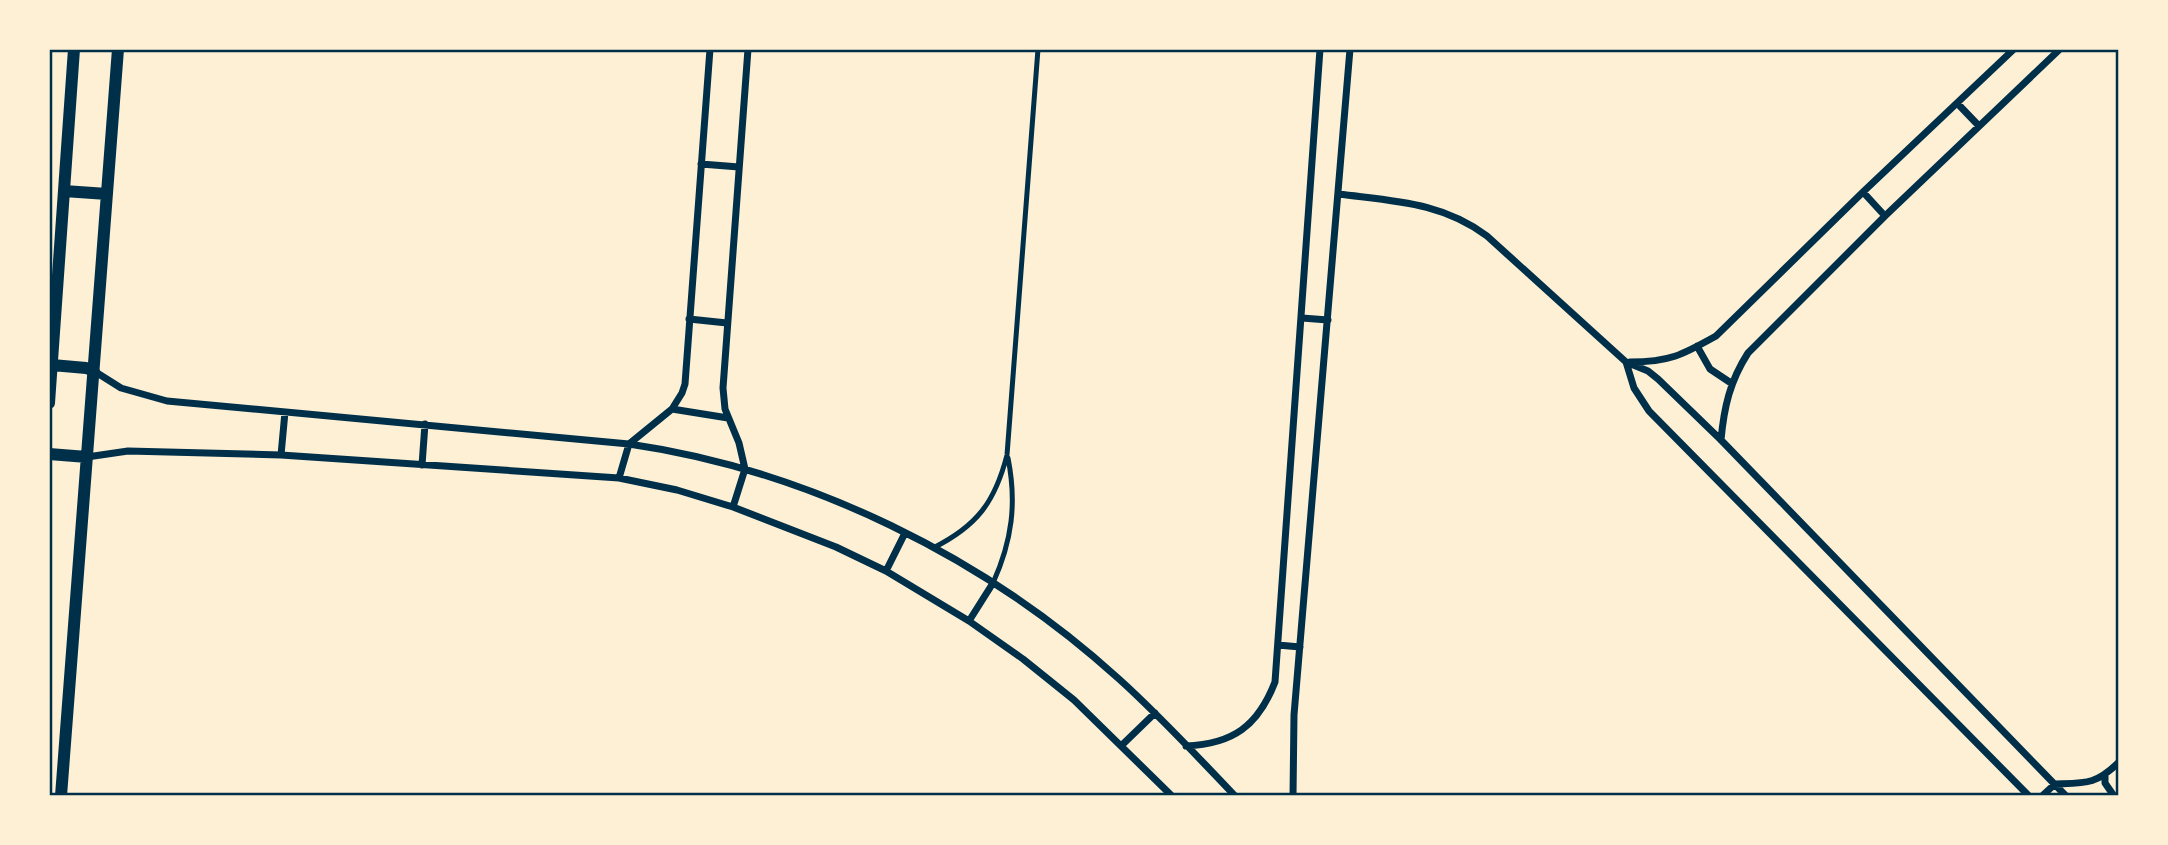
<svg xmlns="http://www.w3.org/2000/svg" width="2168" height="845" font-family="'Work Sans',sans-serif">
  <rect width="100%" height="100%" fill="#fdf0d5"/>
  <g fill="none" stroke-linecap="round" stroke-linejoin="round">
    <path stroke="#003049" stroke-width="5" d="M 933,548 C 977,526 995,502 1007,455 L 1038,49
      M 993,583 C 1012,541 1017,503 1008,458"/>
    <path stroke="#003049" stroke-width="7" d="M 1957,103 L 1979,126
      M 701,164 L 739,167
      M 1863,192 L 1885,216
      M 1339,194 C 1393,201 1442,202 1487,236 L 1626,362 L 1648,371 L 1658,379 L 1721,440 L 2066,796
      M 1302,318 L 1328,320
      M 689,319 L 727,323
      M 1697,346 L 1710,369 L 1731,383
      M 1626,362 L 1634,388 L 1649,411 L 2029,796
      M 1630,362 C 1670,362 1682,355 1716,336 L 1863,192 L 2014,49
      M 94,371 L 121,388 L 167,401 L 629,444 C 808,470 985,557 1119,679 C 1160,716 1197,756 1235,796
      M 672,409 L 728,418
      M 1721,440 C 1724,407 1730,381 1748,353 L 1885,216 L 2060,49
      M 281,455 L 285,412
      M 87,457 L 128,451 L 281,455 L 619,478 L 677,490 L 733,507 L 836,547 L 886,571 L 969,621 L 1023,659 L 1074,700 L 1172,796
      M 422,465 L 425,424
      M 619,478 L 629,444 L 672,409 L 682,393 L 685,384 L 710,49
      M 733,507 L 745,469 L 739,443 L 725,409 L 723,388 L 748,49
      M 886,571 L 905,533
      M 969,621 L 993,583
      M 1278,645 L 1300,647
      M 1122,745 L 1155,713
      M 1186,746 C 1233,744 1258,726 1275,682 L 1320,49
      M 2105,776 L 2105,783 L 2114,796
      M 1293,796 L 1294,715 L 1350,49
      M 2042,796 L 2055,784 C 2085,783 2096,785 2119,762"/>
    <path stroke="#003049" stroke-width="12" d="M 64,191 L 107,194
      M 52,365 L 86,368 L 94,371
      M 49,403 L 74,49
      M 49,454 L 87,457
      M 61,796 L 118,49"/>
  </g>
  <rect width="2168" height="845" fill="none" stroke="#fdf0d5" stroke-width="102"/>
  <rect x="51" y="51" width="2066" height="743" fill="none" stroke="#003049" stroke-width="2.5"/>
</svg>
